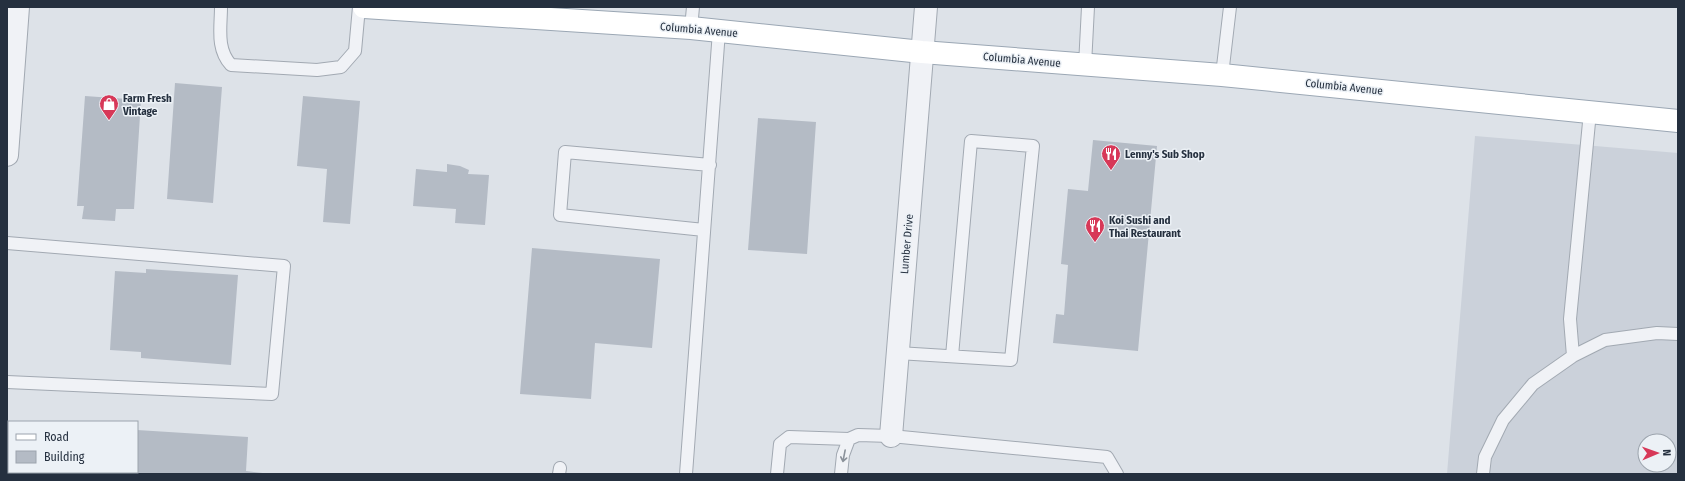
<svg xmlns="http://www.w3.org/2000/svg" width="1685" height="481" font-family="'Fira Sans Condensed',sans-serif">
  <rect width="100%" height="100%" fill="#dde2e8"/>
  <path fill="#cbd1da" fill-rule="evenodd" d="M 1475,136 L 1678,153 L 1678,474 L 1447,474 ZM 1645,441 L 1669,441 L 1669,465 L 1645,465 Z"/>
  <path fill="#b4bbc5" d="M 175,83 L 222,87 L 213,203 L 167,199 Z
    M 85,96 L 141,100 L 134,209 L 116,209 L 115,221 L 82,219 L 84,206 L 77,206 Z
    M 303,96 L 360,101 L 350,224 L 323,222 L 327,169 L 297,166 Z
    M 758,118 L 816,122 L 807,254 L 748,250 Z
    M 1093,140 L 1157,146 L 1138,351 L 1053,343 L 1056,314 L 1064,315 L 1068,265 L 1061,264 L 1068,189 L 1088,191 Z
    M 447,164 L 460,166 L 469,170 L 468,174 L 489,175 L 485,225 L 455,223 L 456,209 L 413,206 L 416,169 L 447,172 Z
    M 532,248 L 660,259 L 652,348 L 595,343 L 591,399 L 520,394 Z
    M 146,269 L 238,275 L 231,365 L 141,358 L 141,352 L 110,350 L 115,271 L 146,273 Z
    M 137,430 L 248,437 L 246,471 L 271,474 L 98,474 L 98,472 L 137,472 Z"/>
  <g fill="none" stroke-linecap="round" stroke-linejoin="round">
    <defs>
      <path id="service" d="M 221,7 C 221,27 216,49 231,65 L 317,70 L 341,67 L 355,51 L 359,7
        M 691,28 L 693,7
        M 1085,65 L 1088,7
        M 1222,75 L 1230,7
        M 704,230 L 560,215 L 565,152 L 710,165
        M 7,243 L 284,266 L 272,394 L 7,382
        M 898,353 L 1011,360 L 1033,146 L 971,141 L 952,356
        M 1573,356 L 1570,319 L 1590,112
        M 54,474 L 54,472
        M 559,474 L 560,468
        M 686,474 L 719,31
        M 777,474 L 780,444 L 789,437 L 849,439 L 858,435 L 891,436 L 1107,457 L 1117,474
        M 841,474 L 843,455 L 849,439
        M 1483,474 L 1485,457 L 1503,420 L 1533,384 L 1573,356 L 1605,340 L 1657,333 L 1678,334"/>
      <path id="minor" d="M 7,155 L 18,7
        M 891,436 L 926,7"/>
      <path id="primary" d="M 364,7 L 691,28 L 922,52 L 1222,75 L 1678,121"/>
    </defs>
    <use href="#service" stroke="#a2a9b2" stroke-width="14"/>
    <use href="#minor" stroke="#a2a9b2" stroke-width="24"/>
    <use href="#primary" stroke="#9ba7b4" stroke-width="24"/>
    <use href="#service" stroke="#f0f2f6" stroke-width="12"/>
    <use href="#minor" stroke="#f0f2f6" stroke-width="22"/>
    <use href="#primary" stroke="#fff" stroke-width="22"/>
  </g>
  <defs><path id="oneway-shaft" d="M-6 0H5M1.5-3L5.5 0L1.5 3" fill="none" stroke-width="1.6" stroke-linecap="round" stroke-linejoin="round"/></defs>
  <use stroke="#8a919a" href="#oneway-shaft" transform="translate(844 456) rotate(101)"/>
  <defs>
    <symbol id="shop-pin" viewBox="-11 -11 22 30"><path d="M0 17L-7.5 6A9.5 9.5 0 1 1 7.5 6Z" fill="#d73858" stroke="#ecf1f6"/><path d="M-5-2.5h2.3a2.7 3.5 0 0 1 5.4 0H5L5.5 6h-11ZM-1.5-2.5h3a1.5 2.3 0 0 0-3 0Z" fill="#fff"/></symbol>
    <symbol id="restaurant-pin" viewBox="-11 -11 22 30"><path d="M0 17L-7.5 6A9.5 9.5 0 1 1 7.5 6Z" fill="#d73858" stroke="#ecf1f6"/><path d="M-5-6h1v4h1v-4h1v4h1v-4h1v5L-1.5 .5V6h-2V.5L-5-1ZM5-6V6H3V1.5H1.5Q1.5-4 5-6Z" fill="#fff"/></symbol>
  </defs>
  <g fill-rule="evenodd">
    <use href="#shop-pin" x="98" y="93" width="22" height="30"/>
    <use href="#restaurant-pin" x="1100" y="143" width="22" height="30"/>
    <use href="#restaurant-pin" x="1084" y="215" width="22" height="30"/>
  </g>
  <g text-anchor="middle" dominant-baseline="central" stroke-width="3" stroke-linejoin="round" paint-order="stroke">
    <g font-size="11" fill="#25303f" stroke="#ecf1f6">
      <text transform="translate(699 30) rotate(5)">Columbia Avenue</text>
      <text transform="translate(1022 60) rotate(5)">Columbia Avenue</text>
      <text transform="translate(1344 87) rotate(6)">Columbia Avenue</text>
      <text transform="translate(907 244) rotate(-85)">Lumber Drive</text>
    </g>
    <g font-size="11" font-weight="bold" fill="#25303f" stroke="#ecf1f6" text-anchor="start">
      <text x="123" y="98">Farm Fresh<tspan x="123" dy="13">Vintage</tspan></text>
      <text x="1125" y="154">Lenny's Sub Shop</text>
      <text x="1109" y="220">Koi Sushi and<tspan x="1109" dy="13">Thai Restaurant</tspan></text>
    </g>
  </g>
  <rect width="1685" height="481" fill="none" stroke="#25303f" stroke-width="16"/>
  <rect x="8" y="421" width="130" height="52" fill="#ecf1f6" stroke="#9ca4ad"/>
  <rect x="16" y="434" width="20" height="6" fill="#ffffff" stroke="#9ca4ad"/>
  <text x="44" y="441" font-size="12" fill="#25303f">Road</text>
  <rect x="16" y="451" width="20" height="12" fill="#b4bbc5" stroke="#9ca4ad"/>
  <text x="44" y="461" font-size="12" fill="#25303f">Building</text>
  <g transform="translate(1657 453) rotate(88)"><circle r="19" fill="#ecf1f6" stroke="#9ca4ad"/>
  <path d="M0-3L7 15L0 10L-7 15Z" fill="#d73858"/>
  <text y="-6" font-size="11" font-weight="bold" text-anchor="middle" fill="#25303f">N</text>
  </g>
</svg>
